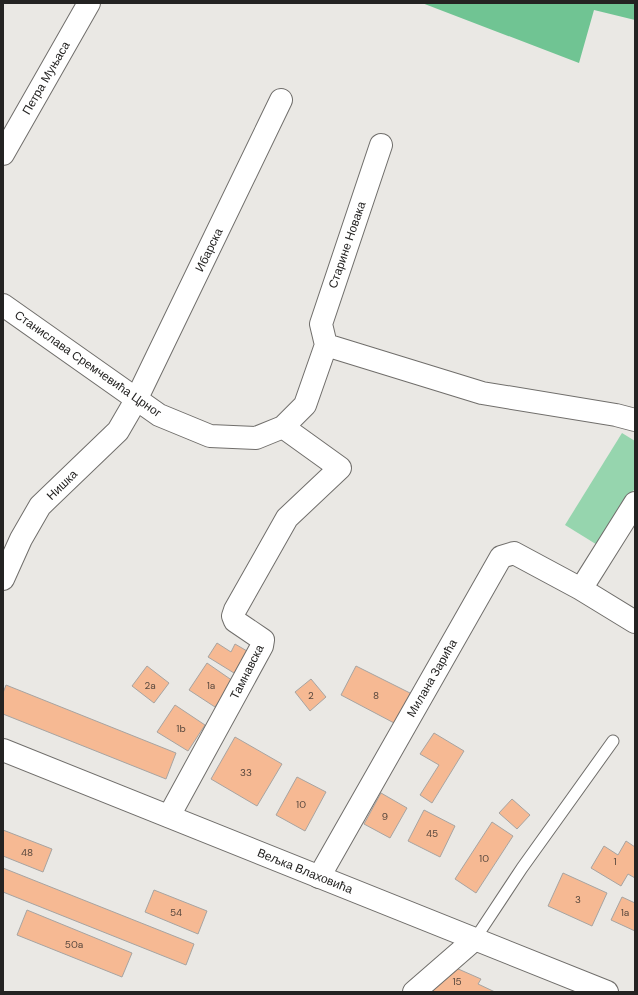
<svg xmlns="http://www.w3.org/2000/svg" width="638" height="995" font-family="'DM Sans',sans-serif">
  <rect width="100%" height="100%" fill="#eae8e4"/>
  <path fill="#96d5ae" d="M 622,433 L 635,441 L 635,488 L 599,546 L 565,525 Z"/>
  <path fill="#70c493" d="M 422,3 L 635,3 L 635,20 L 594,10 L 579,63 Z"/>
  <path fill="#f6b993" stroke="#a7a4a1" d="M 217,643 L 231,652 L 235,644 L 247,651 L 234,673 L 208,657 Z
    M 207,663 L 233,681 L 215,707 L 189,690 Z
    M 147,666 L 169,683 L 154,703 L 132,686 Z
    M 356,666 L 412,694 L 396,724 L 341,695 Z
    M 311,679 L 326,697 L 310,711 L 295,692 Z
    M 6,685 L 176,753 L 166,779 L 3,714 L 3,693 Z
    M 175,705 L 205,725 L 188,751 L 157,732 Z
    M 434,733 L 464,751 L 432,803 L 420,795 L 439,765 L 420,754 Z
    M 235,737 L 282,764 L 257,806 L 211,779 Z
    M 297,777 L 326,792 L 305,831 L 276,815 Z
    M 381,793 L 407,808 L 390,838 L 364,824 Z
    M 512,799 L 530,815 L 517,829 L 499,813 Z
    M 424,810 L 455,826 L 440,857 L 408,841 Z
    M 492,822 L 513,836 L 476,893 L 455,879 Z
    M 3,830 L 52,849 L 43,872 L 3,856 Z
    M 626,841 L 635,847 L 635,878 L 628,874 L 621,886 L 591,868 L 604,846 L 618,855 Z
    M 3,868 L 194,944 L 186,965 L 3,892 Z
    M 563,873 L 607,893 L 592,926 L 548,906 Z
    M 154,890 L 207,911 L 198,934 L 145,912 Z
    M 622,897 L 635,903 L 635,931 L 611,920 Z
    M 27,910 L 132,953 L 122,977 L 17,935 Z
    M 456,968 L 481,979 L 478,984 L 495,992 L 421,992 Z"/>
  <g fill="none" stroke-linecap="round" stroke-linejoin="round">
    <defs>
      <path id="lane" d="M 475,939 L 522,868 L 613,741"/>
      <path id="street" d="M 3,154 L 89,3
        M 3,305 L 159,415 L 210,436 L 256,438 L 283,427 L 305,405 L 326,345 L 482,393 L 616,415 L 635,420
        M 326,345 L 321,324 L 381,145
        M 635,503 L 581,589 L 635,622
        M 3,579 L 21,539 L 40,506 L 118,431 L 136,400 L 281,100
        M 169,816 L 262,646 L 263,640 L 235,621 L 233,616 L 235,610 L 287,518 L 340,468 L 283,427
        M 319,877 L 501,557 L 514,553 L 581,589
        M 414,992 L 475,939"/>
      <path id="secondary" d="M 3,750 L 607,992"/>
    </defs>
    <use href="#lane" stroke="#706e6b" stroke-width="13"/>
    <use href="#street" stroke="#706e6b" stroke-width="24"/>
    <use href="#secondary" stroke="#706e6b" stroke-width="24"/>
    <use href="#lane" stroke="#fff" stroke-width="11"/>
    <use href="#street" stroke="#fff" stroke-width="22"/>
    <use href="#secondary" stroke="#fff" stroke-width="22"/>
  </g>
  <g text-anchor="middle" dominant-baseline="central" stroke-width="4" stroke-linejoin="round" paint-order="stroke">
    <g font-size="10" fill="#58483e">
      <text x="150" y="685">2a</text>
      <text x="211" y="685">1a</text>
      <text x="311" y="695">2</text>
      <text x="376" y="695">8</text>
      <text x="181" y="728">1b</text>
      <text x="246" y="772">33</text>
      <text x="301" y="804">10</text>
      <text x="385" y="816">9</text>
      <text x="432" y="833">45</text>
      <text x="27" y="852">48</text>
      <text x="484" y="858">10</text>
      <text x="615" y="861">1</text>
      <text x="578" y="899">3</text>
      <text x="176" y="912">54</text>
      <text x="625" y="912">1a</text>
      <text x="74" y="944">50a</text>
      <text x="457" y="981">15</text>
    </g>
    <g font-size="12" fill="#242322" stroke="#fff">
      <text transform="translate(46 78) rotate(-60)">Петра Муњаса</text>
      <text transform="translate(347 245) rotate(-71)">Старине Новака</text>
      <text transform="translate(209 250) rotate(-64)">Ибарска</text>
      <text transform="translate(88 364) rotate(35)">Станислава Сремчевића Црног</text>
      <text transform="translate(62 485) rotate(-44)">Нишка</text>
      <text transform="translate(247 672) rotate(-63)">Тамнавска</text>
      <text transform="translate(432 678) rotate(-60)">Милана Зарића</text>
      <text transform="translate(305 871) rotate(22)">Вељка Влаховића</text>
    </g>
  </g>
  <rect width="638" height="995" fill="none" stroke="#242322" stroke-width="8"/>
</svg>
